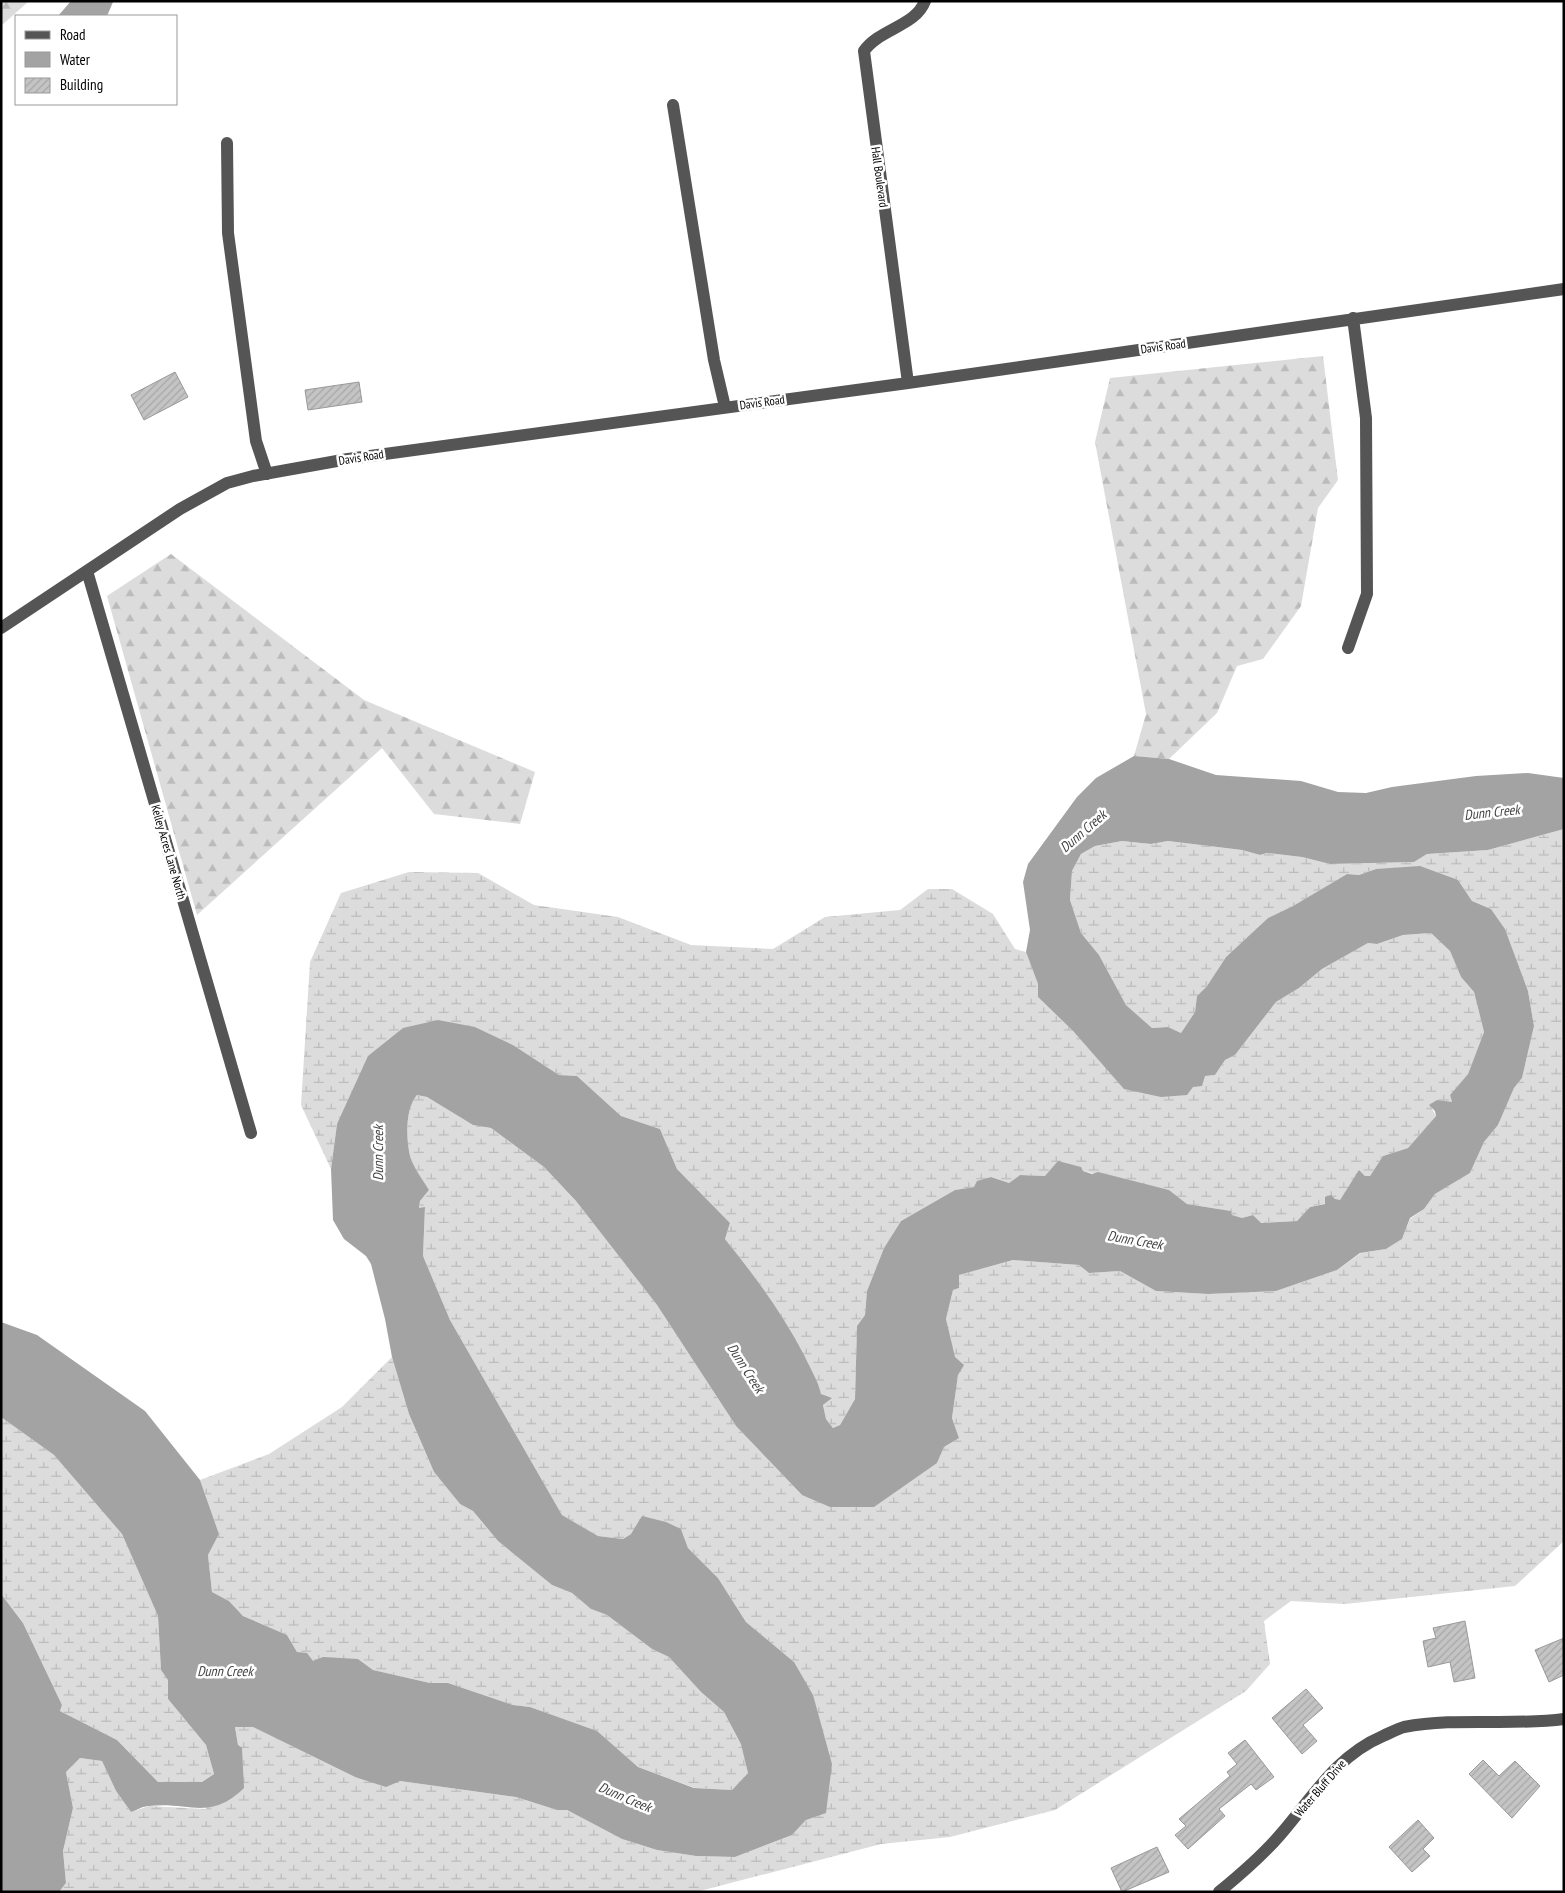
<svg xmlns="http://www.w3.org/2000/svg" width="1565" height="1893" font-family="'PT Sans Narrow',sans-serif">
  <defs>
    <pattern id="forest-firs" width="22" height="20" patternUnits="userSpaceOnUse" patternTransform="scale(1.25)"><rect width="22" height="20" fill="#dcdcdc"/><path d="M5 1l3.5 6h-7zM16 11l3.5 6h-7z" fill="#bbb"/></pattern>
    <pattern id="wetland-marsh" width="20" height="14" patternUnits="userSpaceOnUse" patternTransform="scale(1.25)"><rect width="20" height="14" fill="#dcdcdc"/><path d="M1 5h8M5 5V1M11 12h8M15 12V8" fill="none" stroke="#bbb"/></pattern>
    <pattern id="building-hatch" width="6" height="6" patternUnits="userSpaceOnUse" patternTransform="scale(1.25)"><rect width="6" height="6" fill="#c4c4c4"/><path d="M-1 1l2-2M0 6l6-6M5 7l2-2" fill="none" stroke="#a7a7a7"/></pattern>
  </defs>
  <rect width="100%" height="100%" fill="#fff"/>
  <path fill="url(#forest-firs)" d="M 1,1 L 29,1 L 1,26 Z
    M 1323,356 L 1338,480 L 1318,508 L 1301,606 L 1263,659 L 1237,666 L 1217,713 L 1169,759 L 1134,756 L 1146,714 L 1095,442 L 1110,378 Z
    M 171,554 L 364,700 L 535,772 L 520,824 L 434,814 L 382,748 L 197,915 L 107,596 Z"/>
  <path fill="url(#wetland-marsh)" d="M 1564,829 L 1564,1541 L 1515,1586 L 1345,1604 L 1291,1601 L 1264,1621 L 1270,1664 L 1246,1691 L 1055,1810 L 950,1837 L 881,1844 L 696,1892 L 59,1892 L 66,1883 L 63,1851 L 73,1808 L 66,1772 L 80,1758 L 102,1761 L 116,1791 L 131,1812 L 149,1806 L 206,1809 L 238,1745 L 235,1727 L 253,1727 L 355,1777 L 400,1781 L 516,1797 L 557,1810 L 567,1810 L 622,1839 L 657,1850 L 696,1856 L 735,1857 L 792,1835 L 806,1820 L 794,1662 L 746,1622 L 718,1578 L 688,1548 L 681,1529 L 631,1534 L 623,1539 L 598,1536 L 562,1515 L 450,1320 L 423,1256 L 425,1207 L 419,1209 L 420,1201 L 429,1190 C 423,1180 412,1167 410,1156 C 406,1138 405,1109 417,1095 L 427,1097 L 473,1125 L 491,1128 L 544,1167 L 576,1201 L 657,1305 L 736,1426 L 802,1495 L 937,1463 L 944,1447 L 959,1438 L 952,1418 L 958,1375 L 946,1319 L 953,1290 L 959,1288 L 958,1275 L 1013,1260 L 1079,1265 L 1089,1273 L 1120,1271 L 1156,1291 L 1208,1294 L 1276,1291 L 1337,1270 L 1361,1253 L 1386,1249 L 1402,1239 L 1410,1219 L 1424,1209 L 1435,1194 L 1470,1173 L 1484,1142 L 1498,1125 L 1514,1088 L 1522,1078 L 1534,1026 L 1528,991 L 1505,929 L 1491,909 L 1472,901 L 1458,880 L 1376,869 L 1359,875 L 1347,874 L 1293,906 L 1268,918 L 1226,957 L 1207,986 L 1197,996 L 1195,1012 L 1181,1033 L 1168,1027 L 1152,1028 L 1126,1005 L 1099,955 L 1081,933 L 1070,900 L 1072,871 L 1081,854 L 1095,846 L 1122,841 L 1151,844 L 1168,841 L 1242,850 L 1260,855 L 1267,853 L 1302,857 L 1330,864 L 1414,862 L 1427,854 L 1488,850 Z
    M 409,872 L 478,873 L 534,905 L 618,917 L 691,945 L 773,949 L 825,917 L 900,910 L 928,889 L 952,889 L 993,914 L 1015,949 L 1026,952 L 1038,984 L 1038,997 L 1074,1032 L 1193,1087 L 1205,1076 L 1215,1075 L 1225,1060 L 1235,1055 L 1276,1002 L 1299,988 L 1322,969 L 1368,943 L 1377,944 L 1403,935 L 1431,933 L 1450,951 L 1461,977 L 1474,992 L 1484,1032 L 1468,1074 L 1450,1095 L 1452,1102 L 1430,1105 L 1436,1116 L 1408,1148 L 1383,1156 L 1370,1176 L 1365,1176 L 1359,1171 L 1340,1200 L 1310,1207 L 1297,1221 L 1260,1223 L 1253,1215 L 1242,1218 L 1232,1215 L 1231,1211 L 1187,1204 L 1169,1190 L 1083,1171 L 1045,1176 L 1020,1175 L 1009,1183 L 991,1177 L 974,1187 L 955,1190 L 901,1221 L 884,1248 L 867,1291 L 865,1315 L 857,1326 L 855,1399 L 840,1425 L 833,1428 L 826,1419 L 823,1405 L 831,1398 L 821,1395 C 818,1381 811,1369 804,1356 C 782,1313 755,1276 725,1239 L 730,1223 L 677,1169 L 660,1129 L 621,1116 L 577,1076 L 559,1075 L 513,1045 L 475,1027 L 337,1124 L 331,1169 L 301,1105 L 310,962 L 341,893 Z
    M 392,1357 L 409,1414 L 434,1472 L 460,1504 L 473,1511 L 498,1541 L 552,1585 L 572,1593 L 591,1609 L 607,1615 L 652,1649 L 669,1657 L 701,1692 L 724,1712 L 742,1744 L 748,1773 L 732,1790 L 695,1788 L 638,1767 L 596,1731 L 530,1707 L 513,1705 L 448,1683 L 430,1683 L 373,1670 L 358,1659 L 312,1661 L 297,1652 L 287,1635 L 243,1616 L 229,1601 L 212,1592 L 208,1555 L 219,1534 L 200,1480 L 269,1454 L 342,1407 Z
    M 1,1417 L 54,1455 L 122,1534 L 158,1616 L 161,1670 L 169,1680 L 168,1699 L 206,1745 L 214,1774 L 202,1782 L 158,1782 L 117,1740 L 60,1711 L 62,1705 L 23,1623 L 1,1594 Z"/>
  <path fill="#a3a3a3" d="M 71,1 L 112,1 L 113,2 L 107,16 L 58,16 Z
    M 1134,756 L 1169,759 L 1216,775 L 1301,781 L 1338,792 L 1366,793 L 1392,787 L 1476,776 L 1528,773 L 1564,778 L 1564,829 L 1488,850 L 1427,854 L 1414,862 L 1330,864 L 1302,857 L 1267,853 L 1260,855 L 1242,850 L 1168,841 L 1151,844 L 1122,841 L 1095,846 L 1081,854 L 1072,871 L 1070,900 L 1081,933 L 1099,955 L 1126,1005 L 1152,1028 L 1168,1027 L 1181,1033 L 1195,1012 L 1197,996 L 1207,986 L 1226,957 L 1268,918 L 1293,906 L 1347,874 L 1359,875 L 1376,869 L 1420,866 L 1458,880 L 1472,901 L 1491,909 L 1505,929 L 1528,991 L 1534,1026 L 1522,1078 L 1514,1088 L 1498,1125 L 1484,1142 L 1470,1173 L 1435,1194 L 1424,1209 L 1410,1218 L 1402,1239 L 1386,1249 L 1360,1253 L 1337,1270 L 1276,1291 L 1208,1294 L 1156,1291 L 1120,1271 L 1089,1273 L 1079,1265 L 1013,1260 L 959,1275 L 959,1288 L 953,1290 L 946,1319 L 955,1357 L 964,1365 L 958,1375 L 952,1418 L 959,1438 L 944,1447 L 937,1463 L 874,1507 L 830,1507 L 802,1495 L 736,1426 L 657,1305 L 576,1201 L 544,1167 L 491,1128 L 473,1125 L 427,1097 L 417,1095 C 405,1109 406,1138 410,1156 C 413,1167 423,1180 429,1190 L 420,1201 L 419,1208 L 425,1207 L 423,1256 L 450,1320 L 562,1515 L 598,1536 L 623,1539 L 631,1534 L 642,1516 L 666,1522 L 681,1529 L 688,1548 L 718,1578 L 746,1622 L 794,1662 L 813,1695 L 832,1764 L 826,1813 L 806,1820 L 792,1835 L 735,1857 L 696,1856 L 657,1850 L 622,1839 L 567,1810 L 557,1810 L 516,1797 L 400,1781 L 386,1787 L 355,1777 L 253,1727 L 235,1727 L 238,1745 L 242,1748 L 244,1788 C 209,1822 189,1801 149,1806 C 143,1806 137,1810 131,1812 L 116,1791 L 102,1761 L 80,1758 L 66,1772 L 73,1808 L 63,1851 L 66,1883 L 59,1892 L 1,1892 L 1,1594 L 23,1623 L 62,1705 L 60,1711 L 117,1740 L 158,1782 L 202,1782 L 214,1774 L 206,1745 L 168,1699 L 168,1680 L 161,1670 L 158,1616 L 122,1534 L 54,1455 L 1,1417 L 1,1322 L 37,1335 L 145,1411 L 200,1480 L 219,1534 L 208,1555 L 212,1592 L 229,1601 L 243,1616 L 287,1635 L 297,1652 L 307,1653 L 313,1661 L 323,1657 L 358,1659 L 373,1670 L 430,1683 L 448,1683 L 513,1705 L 530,1707 L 597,1731 L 638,1767 L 694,1788 L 732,1790 L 748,1773 L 741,1744 L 724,1712 L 701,1692 L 669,1657 L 652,1649 L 607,1615 L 591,1609 L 572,1593 L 552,1585 L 498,1541 L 473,1511 L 460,1504 L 434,1472 L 409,1414 L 392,1357 L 385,1319 L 371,1264 L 366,1256 L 344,1239 L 333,1220 L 331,1169 L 337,1124 L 368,1056 L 403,1028 L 438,1020 L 475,1027 L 513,1045 L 559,1075 L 577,1076 L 621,1116 L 660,1129 L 677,1169 L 730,1223 L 725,1239 C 755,1276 782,1313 804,1355 C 810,1368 818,1380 821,1394 L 832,1398 L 823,1405 L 826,1419 L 833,1428 L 840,1425 L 855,1399 L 857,1326 L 865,1315 L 867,1291 L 884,1248 L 901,1221 L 955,1190 L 974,1187 L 977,1181 L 991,1177 L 1009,1183 L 1020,1175 L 1045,1176 L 1058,1161 L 1081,1167 L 1083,1171 L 1092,1174 L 1098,1172 L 1169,1190 L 1187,1204 L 1231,1211 L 1232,1215 L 1242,1218 L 1253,1215 L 1261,1223 L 1297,1221 L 1310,1207 L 1325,1204 L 1325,1197 L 1331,1195 L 1335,1199 L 1340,1200 L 1359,1170 L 1365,1176 L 1370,1176 L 1383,1156 L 1408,1148 L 1436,1116 L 1435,1111 L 1429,1105 L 1437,1100 L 1452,1102 L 1450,1095 L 1468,1074 L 1484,1032 L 1474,992 L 1461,977 L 1450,951 L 1431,933 L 1403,935 L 1377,944 L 1368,943 L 1322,969 L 1299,988 L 1276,1002 L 1235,1055 L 1225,1060 L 1215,1075 L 1205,1076 L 1202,1086 L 1193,1087 L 1187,1095 L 1161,1097 L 1124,1089 L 1074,1032 L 1038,997 L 1038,984 L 1026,952 L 1030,930 L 1023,882 L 1028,864 L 1077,797 L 1096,778 Z"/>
  <path fill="url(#building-hatch)" stroke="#999" d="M 175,372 L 188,397 L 144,420 L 131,395 Z
    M 359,382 L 362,402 L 308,410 L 305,390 Z
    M 1465,1621 L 1475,1678 L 1454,1682 L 1450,1662 L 1428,1667 L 1423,1641 L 1436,1638 L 1433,1628 Z
    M 1564,1638 L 1564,1675 L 1549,1682 L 1535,1650 Z
    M 1306,1689 L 1323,1708 L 1303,1725 L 1317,1741 L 1302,1754 L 1272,1718 Z
    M 1245,1740 L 1274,1777 L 1256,1790 L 1251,1784 L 1219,1809 L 1225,1816 L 1188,1849 L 1175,1835 L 1186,1826 L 1179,1819 L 1230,1776 L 1227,1772 L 1237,1764 L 1228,1753 Z
    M 1483,1760 L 1499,1776 L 1515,1761 L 1540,1786 L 1512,1818 L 1469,1774 Z
    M 1418,1820 L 1434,1838 L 1423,1849 L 1430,1856 L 1412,1872 L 1389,1847 Z
    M 1157,1847 L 1169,1872 L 1122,1892 L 1111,1868 Z"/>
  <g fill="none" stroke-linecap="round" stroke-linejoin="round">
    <path stroke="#555" stroke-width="12" d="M 673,105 L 714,360 L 725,407
      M 227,143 L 228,233 L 256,441 L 267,474
      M 908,383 L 864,51 C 879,29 916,26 925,1
      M 87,571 L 251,1133
      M 1,628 L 180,509 L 227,483 L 253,476 L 348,459 L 908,383 L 1564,289
      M 1348,648 L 1367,594 L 1366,418 L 1353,318
      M 1219,1892 C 1241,1874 1262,1856 1280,1835 C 1313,1797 1336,1756 1383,1736 C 1390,1733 1397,1729 1404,1727 C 1457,1717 1511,1726 1564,1719"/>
  </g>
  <g text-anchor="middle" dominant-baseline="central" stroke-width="5" stroke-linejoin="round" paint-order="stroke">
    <g font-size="12" fill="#000" stroke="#fff">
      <text transform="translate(880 177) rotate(82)">Hall Boulevard</text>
      <text transform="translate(1163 346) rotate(-8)">Davis Road</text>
      <text transform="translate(762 402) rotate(-8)">Davis Road</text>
      <text transform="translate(361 457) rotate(-9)">Davis Road</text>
      <text transform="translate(169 852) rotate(74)">Kelley Acres Lane North</text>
      <text transform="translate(1320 1788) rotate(-49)">Water Bluff Drive</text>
    </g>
    <g font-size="14" font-style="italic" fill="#444" stroke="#fff">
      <text transform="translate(1492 812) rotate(-6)">Dunn Creek</text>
      <text transform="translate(1083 831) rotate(-41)">Dunn Creek</text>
      <text transform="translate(378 1153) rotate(-90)">Dunn Creek</text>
      <text transform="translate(1135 1240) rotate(10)">Dunn Creek</text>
      <text transform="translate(746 1368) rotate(57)">Dunn Creek</text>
      <text x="225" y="1671">Dunn Creek</text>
      <text transform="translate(625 1797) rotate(23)">Dunn Creek</text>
    </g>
  </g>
  <rect width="1565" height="1893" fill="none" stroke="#000000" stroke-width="5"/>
  <rect x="15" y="15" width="162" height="90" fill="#ffffff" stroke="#999999"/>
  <rect x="25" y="31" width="25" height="8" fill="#555555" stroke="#999999"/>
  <text x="60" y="40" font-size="15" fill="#000000">Road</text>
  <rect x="25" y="52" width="25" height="15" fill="#a3a3a3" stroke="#999999"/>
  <text x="60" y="65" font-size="15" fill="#000000">Water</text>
  <rect x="25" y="78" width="25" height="15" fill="url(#building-hatch)" stroke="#999999"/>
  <text x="60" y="90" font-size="15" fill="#000000">Building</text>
</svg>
